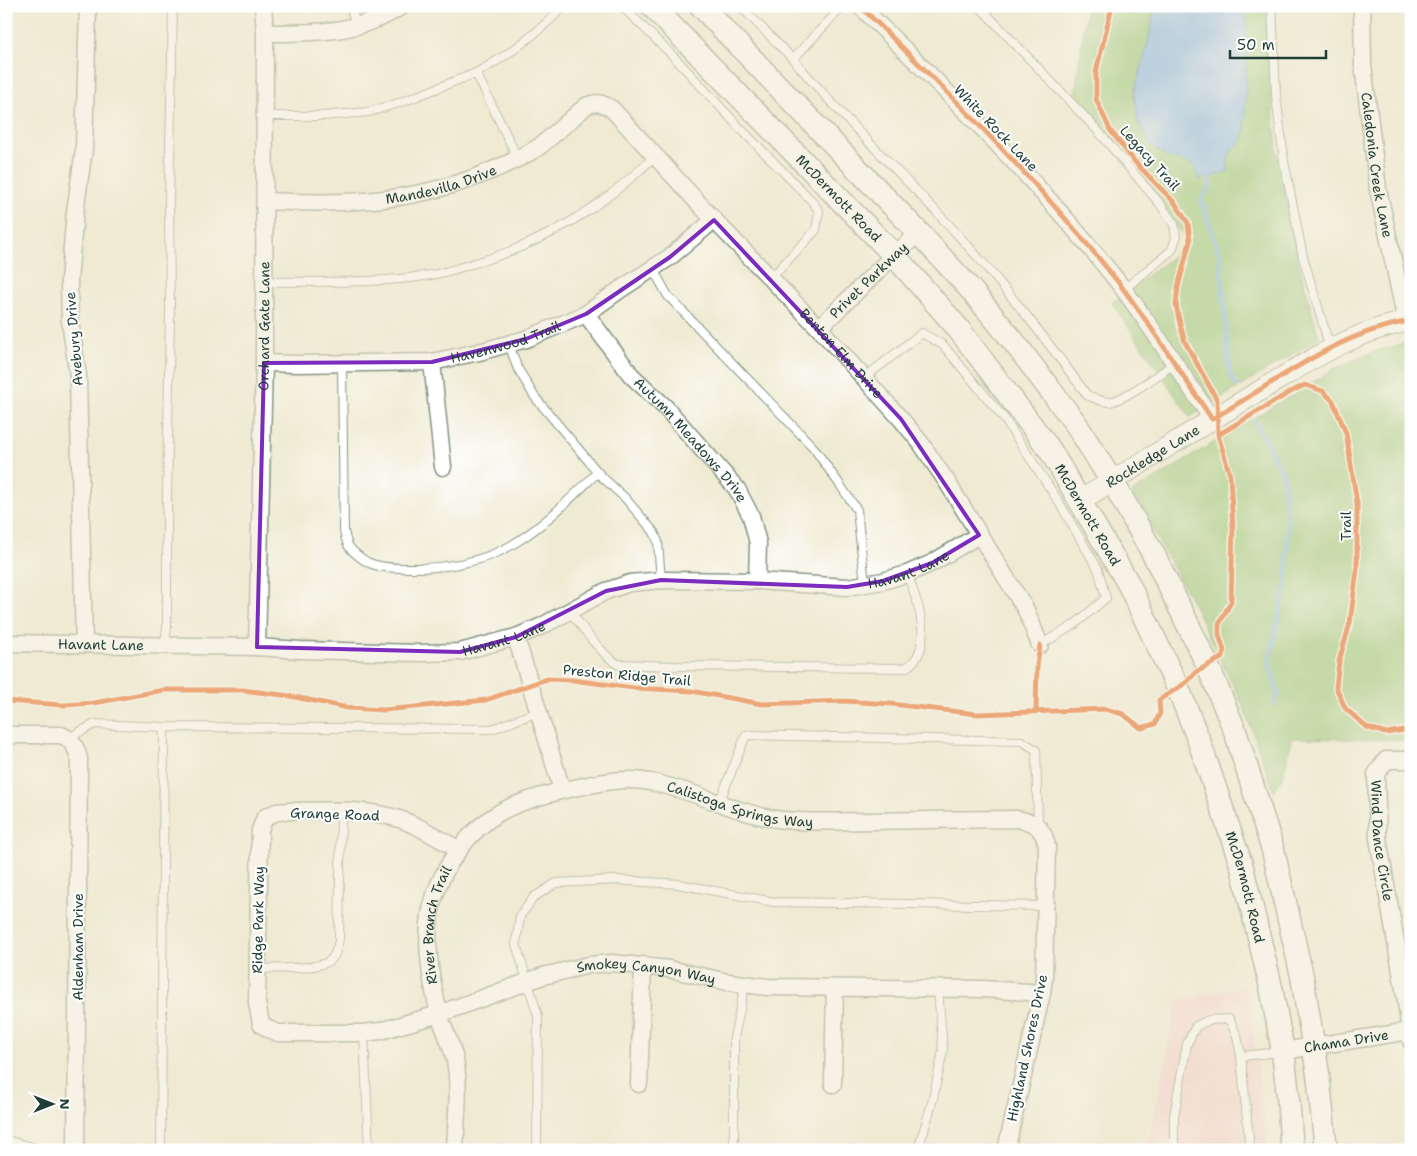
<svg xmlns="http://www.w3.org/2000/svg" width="1417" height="1156" font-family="'Shantell Sans',sans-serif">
  <rect width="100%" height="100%" fill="#fff"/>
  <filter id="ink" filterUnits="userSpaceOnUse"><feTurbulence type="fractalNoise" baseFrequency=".02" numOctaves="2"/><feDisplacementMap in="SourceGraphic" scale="10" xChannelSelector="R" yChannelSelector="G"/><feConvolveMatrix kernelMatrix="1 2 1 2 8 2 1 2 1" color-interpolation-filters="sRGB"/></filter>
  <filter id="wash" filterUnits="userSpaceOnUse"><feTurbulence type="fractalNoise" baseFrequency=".0096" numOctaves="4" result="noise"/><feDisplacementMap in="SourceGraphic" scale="20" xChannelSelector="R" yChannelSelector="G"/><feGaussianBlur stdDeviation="1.12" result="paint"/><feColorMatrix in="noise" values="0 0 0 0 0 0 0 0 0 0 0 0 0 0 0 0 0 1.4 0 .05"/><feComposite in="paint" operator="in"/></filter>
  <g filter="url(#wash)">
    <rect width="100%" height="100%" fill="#efead1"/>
    <path fill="#f7d0d0" d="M 1248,986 L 1267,1150 L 1147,1150 L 1177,1000 Z"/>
    <path fill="#94c676" stroke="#5a8255" d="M 1087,6 L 1269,6 L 1269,67 L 1277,150 L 1298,261 L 1319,338 L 1190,417 L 1112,303 L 1184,248 L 1186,237 L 1074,102 Z
      M 1411,341 L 1411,740 L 1292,738 L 1283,777 L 1274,791 L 1244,708 L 1191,599 L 1132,493 L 1334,369 L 1374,352 Z"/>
    <path fill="#81b3ed" stroke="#507890" d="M 1155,6 L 1247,6 L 1245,131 L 1240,144 L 1232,149 L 1228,157 L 1228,172 L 1200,180 L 1193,165 L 1168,157 L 1152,147 L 1138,123 L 1134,94 L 1148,43 Z"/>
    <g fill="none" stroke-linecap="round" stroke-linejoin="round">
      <path stroke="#81b3ed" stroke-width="4" d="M 1208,174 L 1210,186 L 1201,200 L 1220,256 L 1230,375 L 1237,386
        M 1255,421 L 1283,475 L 1288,525 L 1286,584 L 1269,662 L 1278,694 L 1274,705"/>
    </g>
  </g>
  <g filter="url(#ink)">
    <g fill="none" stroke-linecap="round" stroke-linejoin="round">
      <defs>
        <path id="service" d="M 350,6 L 357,27
          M 622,6 L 675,58 L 738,126 L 812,201 L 819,211 L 816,230 L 770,279
          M 740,6 L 793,59
          M 843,6 L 793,59 C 840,116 895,167 946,222 C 997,276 1043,335 1087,395 C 1094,398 1101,402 1109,402 C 1125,400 1160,373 1174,364
          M 979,6 L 1098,131 L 1160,204 L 1174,224 L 1176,238 L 1172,250 L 1123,290
          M 1272,6 L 1276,95 L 1284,161 L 1303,257 L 1330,348
          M 265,116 L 322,116 L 369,112 L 402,102 L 476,73
          M 518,159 L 476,73 C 508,56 539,32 564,6
          M 653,269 L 668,296 L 813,447 L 838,482 L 857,510 L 865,584
          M 264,282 C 320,281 376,284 431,275 C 443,273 456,269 468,265 C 542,245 600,209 655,156
          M 509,344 L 517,367 L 534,396 L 601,476 L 625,498 L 654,532 L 658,542 L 661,580
          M 342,363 L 344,531 C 345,535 346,541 348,545 C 351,551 363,560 369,563 C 379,567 391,568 402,568 C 439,569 478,564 510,546 C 543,527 571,498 598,472
          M 864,378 L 922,333 L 943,345 L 1003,417 L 1057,499 L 1098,569 L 1106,598 L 1074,625 L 1040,645
          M 569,610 L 592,640 L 607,656 L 617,664 L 673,666 L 905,668 C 937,651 917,599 907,574
          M 165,645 L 167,626 L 167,498 L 170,312 L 169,200 L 173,6
          M 164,727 L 492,729 L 538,712
          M 68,738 L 95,724 L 164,727 L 161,1150
          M 719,803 L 746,735 L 1022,741 L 1036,750 L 1038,826
          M 258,969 C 273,968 318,970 329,961 C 336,957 337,947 339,940 L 341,812
          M 364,1033 L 369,1150
          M 1241,1056 L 1250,1150
          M 6,1140 L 44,1150
          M 537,1150 L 538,1016 L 516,944 L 520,916 L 534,897 L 556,883 L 616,880 L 678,884 L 774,902 L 1046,906
          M 734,1150 L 734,1038 L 745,984
          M 918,1150 L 932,1103 L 943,1051 L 938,989
          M 1174,1150 L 1174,1116 L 1187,1044 L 1196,1026 L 1209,1020 L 1229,1019 L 1237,1036 L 1241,1056 L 1280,1052"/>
        <g id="minor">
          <path d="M 860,6 C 950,94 1040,183 1118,282 C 1152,326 1181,374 1212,419"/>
          <path id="s1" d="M 1362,6 L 1363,65 L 1378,189 L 1406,321"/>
          <path d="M 265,33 C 315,33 359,34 402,6"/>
          <path id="s2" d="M 265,201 C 346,205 417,203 493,170 C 509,163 526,156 540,146 C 556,133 571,119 586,106 C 597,101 602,103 612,109 L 714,220 L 819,328 L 901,419 L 920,442 L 947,482 L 1026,610 L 1040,645"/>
          <path id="s3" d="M 586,314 L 631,375 L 666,408 L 737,489 L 751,516 L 758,543 L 757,581"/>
          <path id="s4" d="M 819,328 L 894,255 L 919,233"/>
          <path d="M 432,362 L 443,467"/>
          <path id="s5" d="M 264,363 L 297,364 L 432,362 L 479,352 L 526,339 L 586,314 L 621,289 L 670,257 L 714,220"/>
          <path d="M 516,637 L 562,790"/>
          <path id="s6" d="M 6,643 L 257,647 L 300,650 L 420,653 L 460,652 L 516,637 L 542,626 L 606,591 L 630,583 L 663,580 L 757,581 L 847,587 L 883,581 L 907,574 L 932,563 L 979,535"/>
          <path d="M 84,644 L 78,376 L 70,321 L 69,281 L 75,212 L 84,149 L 88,6"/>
          <path id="s7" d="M 257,647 L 264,363 L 265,33 L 263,6"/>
          <path d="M 6,735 L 61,735 C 72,739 77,748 79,759 L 76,1150"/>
          <path id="s8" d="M 1411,760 L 1386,760 L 1376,774 L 1378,838 L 1406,1001 L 1411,1041"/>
          <path id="s9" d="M 458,849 C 437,838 416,823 392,817 C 359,808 322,811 288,811 L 277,812 L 265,817 L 260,830 L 257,1003 L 261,1024 L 268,1029 L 278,1033 L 364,1033 L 380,1031 L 439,1014 L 543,976 L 589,965 L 612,963 L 669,969 L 728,982 L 767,987 L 983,989 L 1042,993"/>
          <path id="s10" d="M 1283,1051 L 1410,1031"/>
          <path d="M 639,1084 L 643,965"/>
          <path d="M 833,1084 L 835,989"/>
          <path id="s11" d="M 455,1150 C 456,1119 461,1085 454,1056 C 450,1041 443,1028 439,1013 C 431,982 425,947 430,915 C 437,873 467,829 506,809 C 525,800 558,791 579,787 C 602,782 626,777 650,782 C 696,790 737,815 784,820 C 813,823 844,821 874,821 C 921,820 969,819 1017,819 L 1033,823 L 1039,828 L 1044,836 L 1047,846 L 1044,978 L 1042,993 L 1006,1150"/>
        </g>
        <g id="tertiary">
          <path id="s12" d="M 1081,500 C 1142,463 1202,425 1263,389 C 1309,361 1356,329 1411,321"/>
        </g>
        <g id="secondary">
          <path id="s13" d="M 652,6 L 894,255 L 957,327 L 1050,450 L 1128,583 L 1178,688 L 1199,741 L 1242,867 L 1271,987 L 1283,1051 L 1288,1096 L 1292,1150"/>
          <path d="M 701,6 L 919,233 L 972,291 L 1014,342 L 1076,424 L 1119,493 L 1155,557 L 1208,666 L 1235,731 L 1273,850 L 1302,976 L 1318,1074 L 1326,1150"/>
        </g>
      </defs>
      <use href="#service" stroke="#879482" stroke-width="10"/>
      <use href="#minor" stroke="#879482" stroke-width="19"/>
      <use href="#tertiary" stroke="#879482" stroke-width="22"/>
      <use href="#secondary" stroke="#879482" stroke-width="25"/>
      <use href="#service" stroke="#fff" stroke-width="8"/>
      <use href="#minor" stroke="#fff" stroke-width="16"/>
      <use href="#tertiary" stroke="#fff" stroke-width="20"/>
      <use href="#secondary" stroke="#fff" stroke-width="22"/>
      <defs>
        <path id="cycleway" d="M 860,6 C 950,94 1040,183 1118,282 C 1152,326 1181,374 1212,419 C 1275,383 1337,332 1411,321
          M 1218,435 L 1292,391 L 1305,385 L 1323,391 L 1333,401 L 1346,433 L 1357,503 L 1357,569 L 1350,623 L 1339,661 L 1336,687 L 1345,708 L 1366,727 L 1386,733 L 1411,729
          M 6,701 L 64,705 L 94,703 L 164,690 L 243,690 L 290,696 L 348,708 L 384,710 L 486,700 L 547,679 L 572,680 L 634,688 L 691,691 L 762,704 L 844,701 L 891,704 L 977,714 L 1105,709 L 1123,714 L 1141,728 L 1155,724 L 1160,713 L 1159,700 L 1187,682 L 1196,672 L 1223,657 L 1224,650 L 1219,635 L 1219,624 L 1231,602 L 1233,528 L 1230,475 L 1218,435 L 1217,400 L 1185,342 L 1180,324 L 1176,305 L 1178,287 L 1190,241 L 1188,223 L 1175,203 L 1135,162 L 1110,130 L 1096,99 L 1096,72 L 1112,6
          M 1036,711 L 1037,666 L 1040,645"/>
      </defs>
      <use href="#cycleway" stroke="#fff" stroke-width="8"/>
      <use href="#cycleway" stroke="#e8590c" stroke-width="5"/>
    </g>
  </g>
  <path d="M0 0H1417V1156H0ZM 714,220 L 901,419 L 979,535 L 932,563 L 883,581 L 847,587 L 661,580 L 606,591 L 516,637 L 460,652 L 257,647 L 264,363 L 432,362 L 526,339 L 586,314 L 670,257 Z" fill="#efead1" fill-opacity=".55" fill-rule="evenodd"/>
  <path fill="none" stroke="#7b2cbf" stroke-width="4" stroke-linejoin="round" d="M 714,220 L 901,419 L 979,535 L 932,563 L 883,581 L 847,587 L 661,580 L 606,591 L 516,637 L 460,652 L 257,647 L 264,363 L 432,362 L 526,339 L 586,314 L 670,257 Z"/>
  <g text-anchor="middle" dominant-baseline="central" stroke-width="4" stroke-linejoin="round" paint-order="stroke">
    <g font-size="14" fill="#1f3d34" stroke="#fff">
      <text transform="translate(996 128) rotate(46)">White Rock Lane</text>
      <text transform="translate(1150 158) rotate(48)">Legacy Trail</text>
      <text stroke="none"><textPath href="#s1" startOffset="160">Caledonia Creek Lane</textPath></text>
      <text stroke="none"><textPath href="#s2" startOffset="178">Mandevilla Drive</textPath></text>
      <text stroke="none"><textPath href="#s13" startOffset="268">McDermott Road</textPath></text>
      <text stroke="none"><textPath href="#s4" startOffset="69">Privet Parkway</textPath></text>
      <text stroke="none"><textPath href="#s7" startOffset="321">Orchard Gate Lane</textPath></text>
      <text transform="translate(74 339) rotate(-95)">Avebury Drive</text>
      <text stroke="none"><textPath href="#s5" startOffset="244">Havenwood Trail</textPath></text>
      <text stroke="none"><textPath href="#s2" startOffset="709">Benton Elm Drive</textPath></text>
      <text stroke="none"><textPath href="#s3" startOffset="164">Autumn Meadows Drive</textPath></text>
      <text stroke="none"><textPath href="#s12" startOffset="84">Rockledge Lane</textPath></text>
      <text stroke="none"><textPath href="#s13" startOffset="672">McDermott Road</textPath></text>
      <text transform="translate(1346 526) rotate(-90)">Trail</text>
      <text stroke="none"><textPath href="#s6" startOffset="920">Havant Lane</textPath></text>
      <text stroke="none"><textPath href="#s6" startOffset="500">Havant Lane</textPath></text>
      <text stroke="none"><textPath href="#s6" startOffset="95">Havant Lane</textPath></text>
      <text transform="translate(627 675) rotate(5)">Preston Ridge Trail</text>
      <text stroke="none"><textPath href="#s11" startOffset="615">Calistoga Springs Way</textPath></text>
      <text transform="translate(335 814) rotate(2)">Grange Road</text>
      <text stroke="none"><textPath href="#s8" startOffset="109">Wind Dance Circle</textPath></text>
      <text stroke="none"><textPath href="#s13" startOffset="1078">McDermott Road</textPath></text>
      <text transform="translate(258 920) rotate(-89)">Ridge Park Way</text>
      <text stroke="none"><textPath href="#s11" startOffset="230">River Branch Trail</textPath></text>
      <text transform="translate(78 947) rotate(-90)">Aldenham Drive</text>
      <text stroke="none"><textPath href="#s9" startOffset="809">Smokey Canyon Way</textPath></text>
      <text stroke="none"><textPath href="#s10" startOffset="64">Chama Drive</textPath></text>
      <text transform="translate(1027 1048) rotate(-78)">Highland Shores Drive</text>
    </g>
  </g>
  <rect width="1417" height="1156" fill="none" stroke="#fff" stroke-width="25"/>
  <g transform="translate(52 1104) rotate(90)" stroke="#ffffff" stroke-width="4" paint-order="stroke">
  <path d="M0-4L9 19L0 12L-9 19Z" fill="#1f3d34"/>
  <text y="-8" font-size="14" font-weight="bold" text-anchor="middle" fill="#1f3d34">N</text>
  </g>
  <path d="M1230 50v8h96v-8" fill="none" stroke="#1f3d34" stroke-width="2.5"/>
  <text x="1237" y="50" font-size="15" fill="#1f3d34" stroke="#ffffff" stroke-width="4" paint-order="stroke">50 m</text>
</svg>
